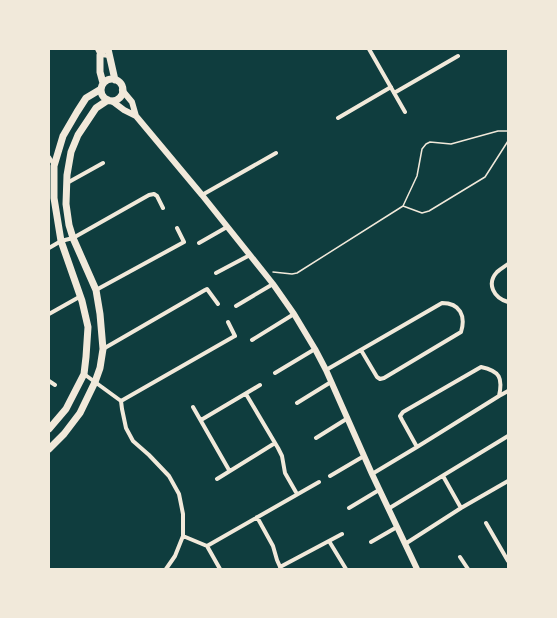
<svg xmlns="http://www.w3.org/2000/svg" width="557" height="618" font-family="'Work Sans',sans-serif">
  <rect width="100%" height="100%" fill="#0f3d3e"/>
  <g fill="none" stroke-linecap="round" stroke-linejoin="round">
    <path stroke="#f1e9da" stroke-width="1.5" d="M 403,206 L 417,176 L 422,149 L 426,144 L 430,142 L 451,144 L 498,131 L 508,131
      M 273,272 L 292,274 L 297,273 L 403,206 L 422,213 L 429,211 L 485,177 L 508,141"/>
    <path stroke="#f1e9da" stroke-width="4" d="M 97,49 L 100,55 L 110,56
      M 369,49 L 405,112
      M 394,93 L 458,56
      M 338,118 L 391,87
      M 49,157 L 54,165
      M 67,183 L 103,163
      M 202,195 L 276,153
      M 199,243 L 227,227
      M 49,248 L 61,241 L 73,238 L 149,195 L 154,194 L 157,196 L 163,208
      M 508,264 C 504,267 500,269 497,272 C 486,284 494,298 508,302
      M 216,273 L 250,255
      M 96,290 L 184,242 L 177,228
      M 236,306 L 273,284
      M 49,314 L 81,296
      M 252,340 L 294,314
      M 103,349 L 205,290 L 207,289 L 218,304
      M 326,370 L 442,303 C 460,303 466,316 461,332 L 384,378 L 380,379 L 377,377 L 361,350
      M 275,373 L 315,349
      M 84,374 L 121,401 L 122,409 L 126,428 L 133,441 L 149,455 L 169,476 L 179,494 L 183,514 L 183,536 L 175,556 L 166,569
      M 49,381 L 55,385
      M 246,394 L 278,448 L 282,456 L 285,473 L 297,494
      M 499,396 L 508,391
      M 121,401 L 233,337 L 235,336 L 228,322
      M 297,403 L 331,382
      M 193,407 L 229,470
      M 201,420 L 260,385
      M 316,438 L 348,418
      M 372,474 L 417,447 L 499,396 C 503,378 500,371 481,367 L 403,412 L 400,416 L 402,420 L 417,447
      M 330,476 L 364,456
      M 443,476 L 461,508
      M 217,479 L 275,443
      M 349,508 L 379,490
      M 388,509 L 508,436
      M 257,517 L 273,546 L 277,560 L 281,569
      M 486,523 L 508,561
      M 183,536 L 207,546
      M 329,541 L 346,569
      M 371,542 L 397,527
      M 405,544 L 461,508 L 508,481
      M 207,546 L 319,482
      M 207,546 L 220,569
      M 460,557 L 468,569
      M 280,567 L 342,534"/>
    <path stroke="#f1e9da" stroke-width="6" d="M 122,90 L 132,102 L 136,116 L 202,195 L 273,284 L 294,314 L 315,349 L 326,370 L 372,474 L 417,569
      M 112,101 L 124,110 L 136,116"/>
    <path stroke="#f1e9da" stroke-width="7" d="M 108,49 L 115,80
      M101 90a11 11 0 1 1 22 0a11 11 0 1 1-22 0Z
      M 103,83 L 100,72 L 100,55 L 104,49
      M 49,429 L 66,409 L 84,374 L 86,357 L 88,327 L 82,301 L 61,241 L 54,198 L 54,166 L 63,136 L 77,112 L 86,98 L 101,89
      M 49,449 L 64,434 L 80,413 L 95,382 L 100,368 L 103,349 L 100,314 L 96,290 L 73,238 L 69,225 L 66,204 L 67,175 L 71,152 L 78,135 L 96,108 L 108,100"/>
  </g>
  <rect width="557" height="618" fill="none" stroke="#f1e9da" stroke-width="100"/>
</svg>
